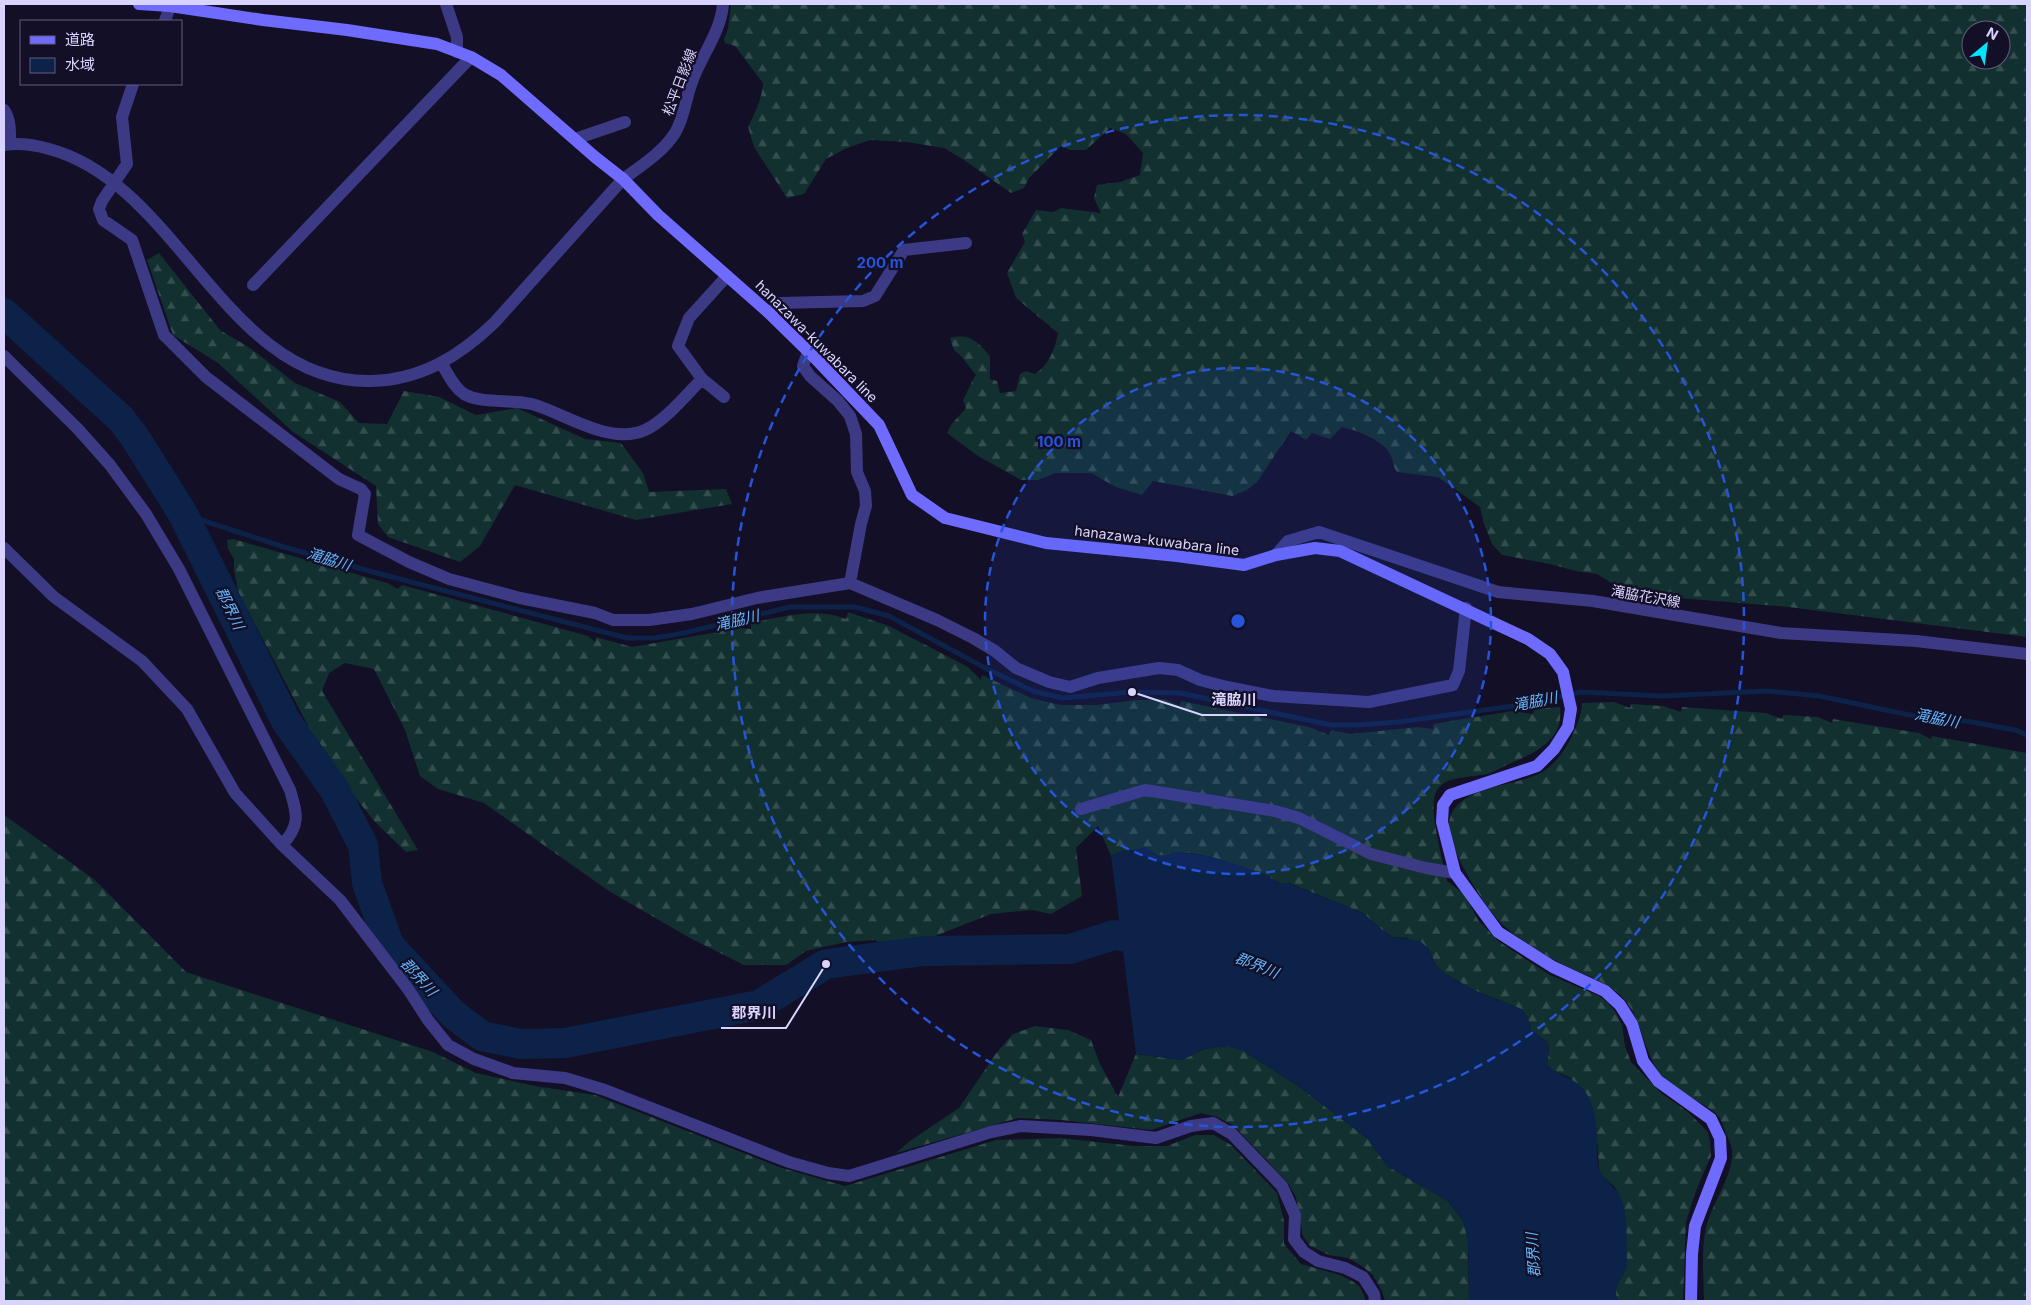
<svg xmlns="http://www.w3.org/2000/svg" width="2031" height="1305" font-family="Inter,'Noto Sans JP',sans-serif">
  <defs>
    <pattern id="forest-firs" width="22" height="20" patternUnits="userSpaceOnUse" patternTransform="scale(1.25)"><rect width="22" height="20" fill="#12302f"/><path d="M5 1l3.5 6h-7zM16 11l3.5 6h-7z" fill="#344d4e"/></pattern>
  </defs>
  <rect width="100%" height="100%" fill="#130f26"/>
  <path fill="url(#forest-firs)" fill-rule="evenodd" d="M 731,4 L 2027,4 L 2027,637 L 1789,607 L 1629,594 L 1597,574 L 1576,571 L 1550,564 L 1502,555 L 1492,544 L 1484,524 L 1480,507 L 1438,477 L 1397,472 C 1392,465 1394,461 1390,454 C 1383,440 1356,430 1342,427 L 1330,439 L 1312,433 L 1306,440 L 1291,431 L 1257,482 L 1247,490 L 1232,496 L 1153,481 L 1142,495 L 1116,487 L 1091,473 L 1056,473 L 1038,480 L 1021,480 L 978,456 L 947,433 L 951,425 L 966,408 L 963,400 C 968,391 970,384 976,375 L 961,356 L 954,350 L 950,338 C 971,333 977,342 990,356 L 990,379 L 997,381 L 1000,393 L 1016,391 L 1020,374 L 1026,371 L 1035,374 C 1049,365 1055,349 1058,333 L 1016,298 L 1007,273 L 1025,242 L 1022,234 L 1036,210 L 1053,212 L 1061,208 L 1101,213 L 1094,198 L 1097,185 L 1120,182 L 1140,175 L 1143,153 L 1126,134 L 1110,128 L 1086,150 L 1070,150 L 1061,146 L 1029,178 L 1024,188 L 1011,193 L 964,160 L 944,148 L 907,142 L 870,140 L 847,148 L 826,159 L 804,194 L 787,198 L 754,147 L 748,127 C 755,113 762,99 763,83 L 735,46 L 725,43 L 724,39 L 728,29 ZM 1971,30 L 2001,30 L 2001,60 L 1971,60 Z
    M 159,253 L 220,330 L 250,348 L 295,383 L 340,402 L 359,423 L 387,424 L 404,391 L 439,397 L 476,415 L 517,408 L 585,439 L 621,443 L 643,473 L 649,492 L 726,489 L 732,504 L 636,520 L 515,485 L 480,546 L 460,562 L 388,537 L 378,524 L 376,486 L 293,432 L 218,363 L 173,335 L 147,260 Z
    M 233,539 L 387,583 L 398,589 L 402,585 L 588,636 L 595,642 L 596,637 L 632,647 L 740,628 L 751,629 L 751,623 C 782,617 816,607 846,619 L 848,612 L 889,626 L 968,667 L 981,680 L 982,675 L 1031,698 L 1060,705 L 1096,705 L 1137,700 L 1165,699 L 1180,706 L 1181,701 L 1309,727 L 1329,735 L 1331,730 L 1351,734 L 1417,727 L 1433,729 L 1433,724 L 1512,711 L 1533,714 L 1534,709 L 1560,707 C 1564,741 1536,752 1509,764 C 1500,768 1491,774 1481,775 C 1465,778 1441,776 1435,795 C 1429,811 1443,861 1447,881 L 1465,895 L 1478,920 L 1498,941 L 1550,975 L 1599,996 L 1607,1002 L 1615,1011 L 1622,1025 L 1625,1046 L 1631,1062 L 1661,1093 L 1688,1112 L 1707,1131 L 1710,1140 L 1711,1156 L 1695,1193 L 1686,1222 L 1683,1301 L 1618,1301 L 1615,1294 L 1621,1198 L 1614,1186 L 1603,1177 L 1599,1169 L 1597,1139 L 1571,1078 L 1552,1070 L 1547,1065 L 1549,1050 L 1548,1043 L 1531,1030 L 1527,1016 L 1521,1009 L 1476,991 L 1445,974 L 1436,965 L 1428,948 L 1406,938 L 1393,937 L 1381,929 L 1363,913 L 1289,883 L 1280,883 L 1261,873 L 1212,857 L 1190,853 L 1173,853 L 1167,856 L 1157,855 L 1145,847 C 1133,852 1122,849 1111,856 L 1098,826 L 1076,848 L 1082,896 L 1051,914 L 1032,910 L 991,914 L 920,942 L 889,946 L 874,940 L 846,942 L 806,951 L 786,965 L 744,965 L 688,937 L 609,891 L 484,803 L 438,789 L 420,776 L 405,730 L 374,669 L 345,663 L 329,673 L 322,691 L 418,850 L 406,852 L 374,821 L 326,760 L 238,592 L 234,569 L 234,559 L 228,549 L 227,540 Z
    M 1614,702 L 1630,708 L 1631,704 L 1663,706 L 1681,712 L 1682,707 L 1766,713 L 1782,719 L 1783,715 L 1818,717 L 1832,723 L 1833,719 L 1919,733 L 1931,739 L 1932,736 L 2027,753 L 2027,1301 L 1704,1301 C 1704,1279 1701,1255 1705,1233 C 1709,1206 1735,1175 1732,1149 C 1731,1144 1728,1138 1726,1134 C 1724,1128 1721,1117 1715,1113 C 1701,1101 1682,1095 1668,1082 C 1643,1060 1645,1022 1623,998 C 1606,979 1581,975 1560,963 C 1545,955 1515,937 1503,925 C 1486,909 1449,850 1449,827 C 1449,787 1510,787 1536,775 C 1553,768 1563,753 1571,738 C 1576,727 1582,715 1582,703 Z
    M 4,815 L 95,880 L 186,972 L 433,1052 L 476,1073 L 535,1086 L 595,1095 L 782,1168 L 845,1186 L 996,1140 L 1060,1138 L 1134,1146 L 1167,1146 L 1195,1135 L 1214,1135 L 1231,1145 L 1277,1193 L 1284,1221 L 1284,1244 L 1301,1264 L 1340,1275 L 1352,1281 L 1360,1287 L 1366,1301 L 4,1301 Z
    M 1035,1026 L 1068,1030 L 1091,1040 L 1100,1064 L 1118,1097 L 1136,1054 L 1182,1060 L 1204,1049 L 1228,1046 L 1242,1050 L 1298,1086 L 1368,1139 L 1387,1166 L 1448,1201 L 1463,1221 L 1468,1239 L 1469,1301 L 1385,1301 L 1382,1291 L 1373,1275 L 1362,1266 L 1348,1258 L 1329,1255 L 1310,1246 L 1303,1236 L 1296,1197 L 1288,1183 L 1234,1126 L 1217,1117 L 1201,1113 L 1151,1130 L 1061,1120 L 1018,1118 L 896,1153 L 910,1141 L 959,1108 L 997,1052 L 1013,1034 Z"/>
  <path fill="#0c2248" d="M 1145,847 L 1157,855 L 1167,856 L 1177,852 L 1212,857 L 1261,873 L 1280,883 L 1288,883 L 1363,913 L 1381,929 L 1393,937 L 1420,941 L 1428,948 L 1436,965 L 1445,974 L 1476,991 L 1521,1009 L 1527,1016 L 1531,1030 L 1548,1043 L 1549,1050 L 1547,1065 C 1560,1078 1574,1075 1586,1093 C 1595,1105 1597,1126 1597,1141 C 1598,1150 1596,1159 1599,1168 C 1603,1180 1615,1186 1621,1198 C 1628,1215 1626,1240 1627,1259 C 1629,1277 1610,1283 1618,1301 L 1469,1301 L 1468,1239 L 1463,1221 L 1448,1201 L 1387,1166 L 1368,1139 L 1298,1086 L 1242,1050 L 1228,1046 L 1204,1049 L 1182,1060 L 1136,1054 L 1111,856 C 1122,849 1133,852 1145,847 Z"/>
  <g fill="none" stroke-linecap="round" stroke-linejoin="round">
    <path stroke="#0c2248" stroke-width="5" d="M 183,514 L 284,547 L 373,572 L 627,638 L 655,638 L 684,633 L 790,607 L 855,607 L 889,616 L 987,669 L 1033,691 L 1062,698 L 1132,692 L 1180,693 L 1331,725 L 1358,725 L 1398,722 L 1521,705 L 1581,692 L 1662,696 L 1767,691 L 1819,696 L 1929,719 L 1966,721 L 2015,730 L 2027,735"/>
    <path stroke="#0c2248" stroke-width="30" d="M 4,313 L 121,419 L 134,436 L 183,514 L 286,721 L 334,789 L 363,845 L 367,883 L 389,945 L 453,1014 L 482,1036 L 521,1044 L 565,1043 L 759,1005 L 826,964 L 924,951 L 1070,949 L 1114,935 L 1162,943"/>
    <path stroke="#3d3a85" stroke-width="12" d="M 446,4 L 457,37 L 457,52
      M 165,21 L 170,6
      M 133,84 L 122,117 L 127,164 L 102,201 L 99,209 L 103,220 L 132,240 L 164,335 L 206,377 L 339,479 L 361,489 L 365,494 L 358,535 L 409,562 L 449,579 L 520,598 L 595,613 L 613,620 L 649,620 L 692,614 L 757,598 L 850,583
      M 4,110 C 11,120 10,132 10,144
      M 575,139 L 625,122
      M 4,145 C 18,143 35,145 49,149 C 179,183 226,384 371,381 C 421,380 460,356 495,322 L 623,179
      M 253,285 L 471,57
      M 769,313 L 780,303 L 863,301 L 875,296 L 904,250 L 966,243
      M 808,352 L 803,366 L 810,376 L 838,401 L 850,416 L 856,434 L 857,472 L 865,491 L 866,506 L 861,524 L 850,583 L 937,620 L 973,638 L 995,651 L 1016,668 L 1049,682 L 1070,687 L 1098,678 L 1159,668 L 1178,670 L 1200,680 L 1227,687 L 1273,696 L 1369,702 L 1453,685 L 1459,671 L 1466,608
      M 4,356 L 78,429 L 110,465 L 146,514 L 179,569 L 290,790 C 297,814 301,825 282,845
      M 441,363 C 448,373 453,387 464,394 C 481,404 511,399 532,404 C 564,413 610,446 645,430 C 665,421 686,395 702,379
      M 724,397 L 702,379 L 678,346 L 689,318 L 727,276
      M 4,548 L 54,597 L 142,661 L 187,709 L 235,793 L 282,845 L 340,900 L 408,989 L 428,1020 L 448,1045 L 474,1059 L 513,1073 L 565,1078 L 605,1090 L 789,1162 L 828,1173 L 849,1176 L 991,1132 L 1021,1126 L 1091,1130 L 1156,1138 L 1191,1126 L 1213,1123 L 1232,1134 L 1282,1186 L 1295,1215 L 1294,1239 L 1304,1252 L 1318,1261 L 1345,1268 L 1363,1277 L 1374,1294 L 1375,1301
      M 1276,555 L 1288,541 L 1319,532 L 1498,592 L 1593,601 L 1781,633 L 1916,641 L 2027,654
      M 1081,809 L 1145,790 L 1275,811 L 1299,818 L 1371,854 L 1426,868 L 1455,873"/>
    <path stroke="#3d3a85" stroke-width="12" d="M 623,179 C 641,166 663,152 675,133 C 685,116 685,100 692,82 C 701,56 721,32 723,4"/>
    <path stroke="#6f6bff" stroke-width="12" d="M 139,4 L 170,6 L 263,20 L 347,30 L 437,44 L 471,57 L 501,75 L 595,157 L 623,179 L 658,215 L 769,313 L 817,360 L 879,425 L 912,495 L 945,518 L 1046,543 L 1177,556 L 1244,565 L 1276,555 L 1315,548 L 1340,551 L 1528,639 L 1550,654 L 1563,672 L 1571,709 L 1568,727 L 1554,749 L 1537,766 L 1450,795 L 1443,805 L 1442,822 L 1455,873 L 1498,932 L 1553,967 L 1605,991 L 1620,1005 L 1632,1024 L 1643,1061 L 1658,1081 L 1711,1119 L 1720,1138 L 1721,1158 L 1695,1226 L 1692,1254 L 1691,1301"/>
  </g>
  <circle cx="1238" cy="621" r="253" fill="#2655da" fill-opacity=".12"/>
  <g fill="none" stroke="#2655da" stroke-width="2.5" stroke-dasharray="9 6">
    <circle cx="1238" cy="621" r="253"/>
    <circle cx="1238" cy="621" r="506"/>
  </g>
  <g text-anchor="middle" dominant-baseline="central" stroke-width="4.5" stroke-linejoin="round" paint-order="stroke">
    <g font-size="14" fill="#d9d4ff" stroke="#130f26">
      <text transform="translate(679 82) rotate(-69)">松平日影線</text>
      <text transform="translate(817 341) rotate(45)">hanazawa-kuwabara line</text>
      <text transform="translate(1157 540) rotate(7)">hanazawa-kuwabara line</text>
      <text transform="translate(1646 596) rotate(10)">滝脇花沢線</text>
    </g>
    <g font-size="15" font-style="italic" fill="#62b6ff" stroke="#130f26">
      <text transform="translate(329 559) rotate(17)">滝脇川</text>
      <text transform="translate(230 608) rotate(64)">郡界川</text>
      <text transform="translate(737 620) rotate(-13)">滝脇川</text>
      <text transform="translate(1535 701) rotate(-11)">滝脇川</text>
      <text transform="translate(1937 718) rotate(11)">滝脇川</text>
      <text transform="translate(1257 965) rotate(22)">郡界川</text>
      <text transform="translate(419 977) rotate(47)">郡界川</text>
      <text transform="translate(1533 1255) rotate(-94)">郡界川</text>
    </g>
  </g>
  <circle cx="1238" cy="621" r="8" fill="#2655da" stroke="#130f26" stroke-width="2.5"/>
  <g font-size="15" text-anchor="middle" font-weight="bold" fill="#2655da" stroke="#130f26" stroke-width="4.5" stroke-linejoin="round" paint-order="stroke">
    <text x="880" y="268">200 m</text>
    <text x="1059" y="447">100 m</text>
  </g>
  <path fill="none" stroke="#d9d4ff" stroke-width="2" d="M1132 692L1202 715H1267M826 964L786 1028H721"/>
  <g fill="#d9d4ff" stroke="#130f26" stroke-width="2">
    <circle cx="1132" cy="692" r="5"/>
    <circle cx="826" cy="964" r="5"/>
  </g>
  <g font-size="15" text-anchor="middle" font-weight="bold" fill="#d9d4ff" stroke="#130f26" stroke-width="4.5" stroke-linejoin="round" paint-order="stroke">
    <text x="1234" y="705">滝脇川</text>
    <text x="754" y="1018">郡界川</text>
  </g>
  <rect width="2031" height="1305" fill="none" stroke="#d9d4ff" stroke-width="10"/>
  <rect x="20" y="20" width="162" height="65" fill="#130f26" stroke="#625e7d"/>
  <rect x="30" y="36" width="25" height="8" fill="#6f6bff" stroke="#625e7d"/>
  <text x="65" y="45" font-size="15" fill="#d9d4ff">道路</text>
  <rect x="30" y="58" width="25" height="15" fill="#0c2248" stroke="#625e7d"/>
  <text x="65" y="70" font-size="15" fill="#d9d4ff">水域</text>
  <g transform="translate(1986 45) rotate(29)"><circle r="24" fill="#130f26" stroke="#625e7d"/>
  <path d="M0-4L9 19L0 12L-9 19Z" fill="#00e5ff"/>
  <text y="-8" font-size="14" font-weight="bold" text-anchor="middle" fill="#d9d4ff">N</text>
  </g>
</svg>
